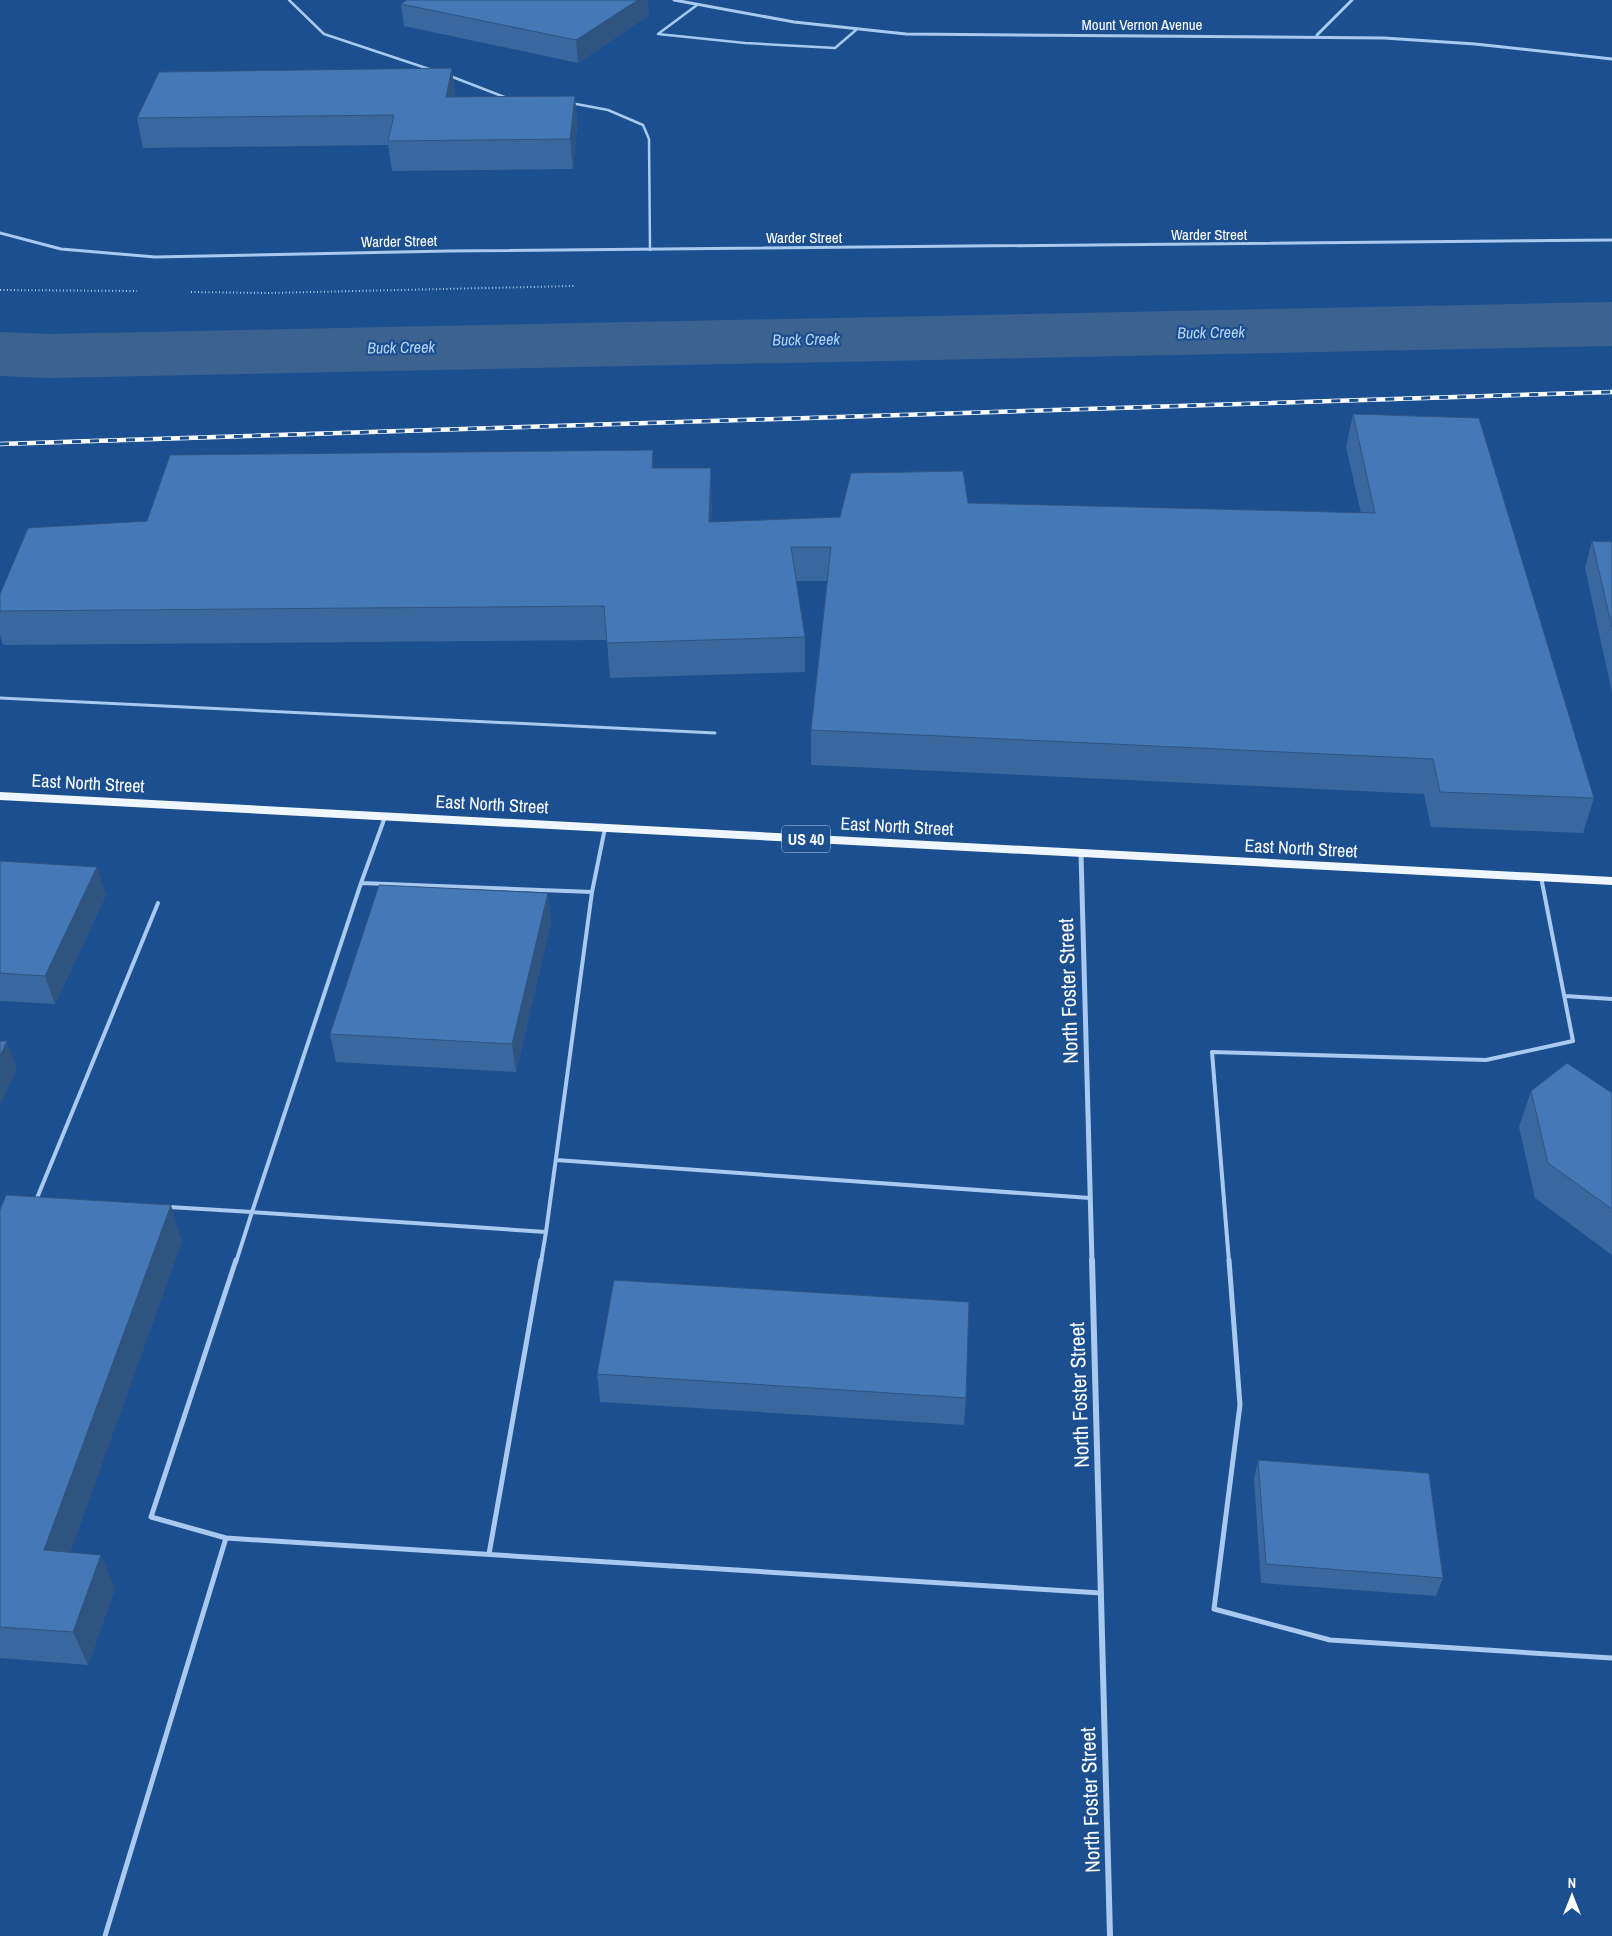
<svg xmlns="http://www.w3.org/2000/svg" width="1612" height="1936" font-family="'Archivo Narrow',sans-serif">
  <rect width="100%" height="100%" fill="#1b4f8f"/>
  <g fill="none" stroke-linecap="round" stroke-linejoin="round">
    <path fill="#3c6290" fill-rule="evenodd" d="M 1612,302 L 1612,346 L 49,378 L 0,376 L 0,332 L 49,334 Z"/>
    <path stroke="#a9c9ee" stroke-width="2" stroke-dasharray="1 2.5" stroke-linecap="butt" d="M 0,290 L 137,291
      M 191,292 L 269,293 L 574,286"/>
    <path stroke="#a9c9ee" stroke-width="2.5" d="M 289,0 L 324,34 L 432,70
      M 697,5 L 658,34 L 745,43 L 835,48 L 856,30
      M 450,76 L 507,98
      M 571,103 L 608,110 L 643,125 L 649,139 L 650,250"/>
    <path stroke="#a9c9ee" stroke-width="3" d="M 0,698 L 715,733"/>
    <path stroke="#a9c9ee" stroke-width="4" d="M 361,883 L 385,817
      M 361,883 L 592,892 L 546,1232 L 252,1212 Z
      M 592,892 L 605,828
      M 1565,996 L 1612,999
      M 556,1160 L 1090,1198
      M 37,1198 L 158,903
      M 169,1207 L 252,1212
      M 236,1262 L 252,1212
      M 541,1262 L 546,1232
      M 1229,1262 L 1212,1052 L 1486,1060 L 1573,1041 L 1541,877"/>
    <path stroke="#a9c9ee" stroke-width="5" d="M 1229,1260 L 1240,1405 L 1214,1609 L 1330,1640 L 1612,1658
      M 226,1538 L 151,1517 L 236,1260
      M 489,1554 L 541,1260
      M 105,1936 L 226,1538 L 1101,1593"/>
    <path stroke="#a9c9ee" stroke-width="3" d="M 674,0 L 794,22 L 906,34 L 1384,38 L 1475,44 L 1612,59
      M 1317,35 L 1352,0
      M 0,233 L 61,249 L 155,257 L 448,251 L 1612,240"/>
    <path stroke="#a9c9ee" stroke-width="5" d="M 1081,854 L 1092,1262"/>
    <path stroke="#a9c9ee" stroke-width="6" d="M 1092,1260 L 1110,1936"/>
    <path fill="#f0f6ff" fill-rule="evenodd" d="M 0,792 L 1612,877 L 1612,885 L 0,800 Z"/>
    <defs>
      <path id="rail" d="M 0,444 L 1612,392"/>
    </defs>
    <use href="#rail" stroke="#fff" stroke-width="4.5"/>
    <use href="#rail" stroke="#1b4f8f" stroke-width="3" stroke-dasharray="9" stroke-linecap="butt"/>
  </g>
  <path fill="#3a679d" d="M 401,4 L 649,15 L 578,63 L 404,26 Z
    M 452,68 L 455,97 L 575,96 L 577,125 L 573,169 L 392,171 L 388,145 L 143,148 L 137,118 Z
    M 1353,414 L 1594,798 L 1583,833 L 1431,827 L 1424,794 L 811,765 L 811,730 L 827,581 L 796,581 L 805,637 L 805,672 L 610,678 L 607,640 L 3,645 L 0,635 L 0,594 L 147,521 L 654,468 L 712,501 L 711,522 L 840,517 L 968,503 L 1361,513 L 1346,447 Z
    M 1592,541 L 1612,542 L 1612,693 L 1585,568 Z
    M 0,861 L 106,895 L 55,1004 L 0,1001 Z
    M 551,922 L 516,1072 L 336,1062 L 330,1034 Z
    M 1531,1091 L 1612,1093 L 1612,1255 L 1535,1198 L 1519,1127 Z
    M 0,1210 L 182,1241 L 70,1552 L 115,1588 L 88,1665 L 0,1658 Z
    M 597,1374 L 966,1398 L 964,1425 L 600,1402 Z
    M 1258,1460 L 1443,1578 L 1436,1596 L 1261,1583 L 1254,1479 Z"/>
  <path fill="#305480" d="M 638,0 L 648,0 L 649,15 L 578,63 L 576,40 Z
    M 452,68 L 455,97 L 446,97 Z
    M 575,96 L 577,125 L 573,169 L 570,139 Z
    M 653,450 L 655,483 L 652,468 Z
    M 711,468 L 712,501 L 710,556 L 709,522 Z
    M 97,867 L 106,895 L 55,1004 L 45,976 Z
    M 548,893 L 551,922 L 516,1072 L 512,1044 Z
    M 7,1041 L 17,1069 L 0,1106 L 0,1056 Z
    M 171,1205 L 182,1241 L 59,1584 L 44,1550 Z
    M 101,1555 L 115,1588 L 88,1665 L 73,1632 Z"/>
  <path fill="#4478b7" stroke="#305480" d="M 407,0 L 638,0 L 576,40 L 401,4 Z
    M 452,68 L 446,97 L 575,96 L 570,139 L 388,141 L 394,115 L 137,118 L 159,72 Z
    M 1353,414 L 1479,418 L 1594,798 L 1440,792 L 1433,759 L 811,730 L 831,547 L 791,547 L 805,637 L 607,643 L 604,606 L 0,611 L 0,594 L 28,528 L 147,521 L 170,455 L 653,450 L 652,468 L 711,468 L 709,522 L 840,517 L 851,473 L 963,471 L 968,503 L 1375,513 Z
    M 1592,541 L 1612,542 L 1612,627 Z
    M 0,861 L 97,867 L 45,976 L 0,973 Z
    M 379,885 L 548,893 L 512,1044 L 330,1034 Z
    M 0,1041 L 7,1041 L 0,1056 Z
    M 1567,1063 L 1612,1093 L 1612,1209 L 1548,1163 L 1531,1091 Z
    M 6,1195 L 171,1205 L 44,1550 L 101,1555 L 73,1632 L 0,1627 L 0,1210 Z
    M 614,1280 L 969,1302 L 966,1398 L 597,1374 Z
    M 1258,1460 L 1429,1473 L 1443,1578 L 1266,1564 Z"/>
  <g text-anchor="middle" dominant-baseline="central" stroke-width="4.5" stroke-linejoin="round" paint-order="stroke">
    <g font-size="15" fill="#fff" stroke="#1b4f8f">
      <text x="1142" y="24">Mount Vernon Avenue</text>
      <text x="1209" y="234">Warder Street</text>
      <text x="804" y="237">Warder Street</text>
      <text transform="translate(399 241) rotate(-1)">Warder Street</text>
    </g>
    <g font-size="16" font-style="italic" fill="#b5d3f5" stroke="#1b4f8f">
      <text transform="translate(1211 332) rotate(-1)">Buck Creek</text>
      <text transform="translate(806 339) rotate(-1)">Buck Creek</text>
      <text transform="translate(401 347) rotate(-1)">Buck Creek</text>
    </g>
    <rect fill="#1b4f8f" stroke="#bbcadd" stroke-width="1" x="782" y="825.5" width="48" height="27" rx="4"/>
    <g font-size="16" font-weight="bold" fill="#fff">
      <text x="806" y="839">US 40</text>
    </g>
    <g font-size="18" fill="#fff" stroke="#1b4f8f">
      <text transform="translate(88 783) rotate(3)">East North Street</text>
      <text transform="translate(492 804) rotate(3)">East North Street</text>
      <text transform="translate(897 826) rotate(3)">East North Street</text>
      <text transform="translate(1301 848) rotate(3)">East North Street</text>
    </g>
    <g font-size="21" fill="#fff" stroke="#1b4f8f">
      <text transform="translate(1068 991) rotate(-92)">North Foster Street</text>
      <text transform="translate(1079 1395) rotate(-92)">North Foster Street</text>
      <text transform="translate(1090 1800) rotate(-92)">North Foster Street</text>
    </g>
  </g>
  <g transform="translate(1572 1896)" stroke="#1b4f8f" stroke-width="4" paint-order="stroke">
  <path d="M0-4L9 19L0 12L-9 19Z" fill="#ffffff"/>
  <text y="-8" font-size="14" font-weight="bold" text-anchor="middle" fill="#ffffff">N</text>
  </g>
</svg>
